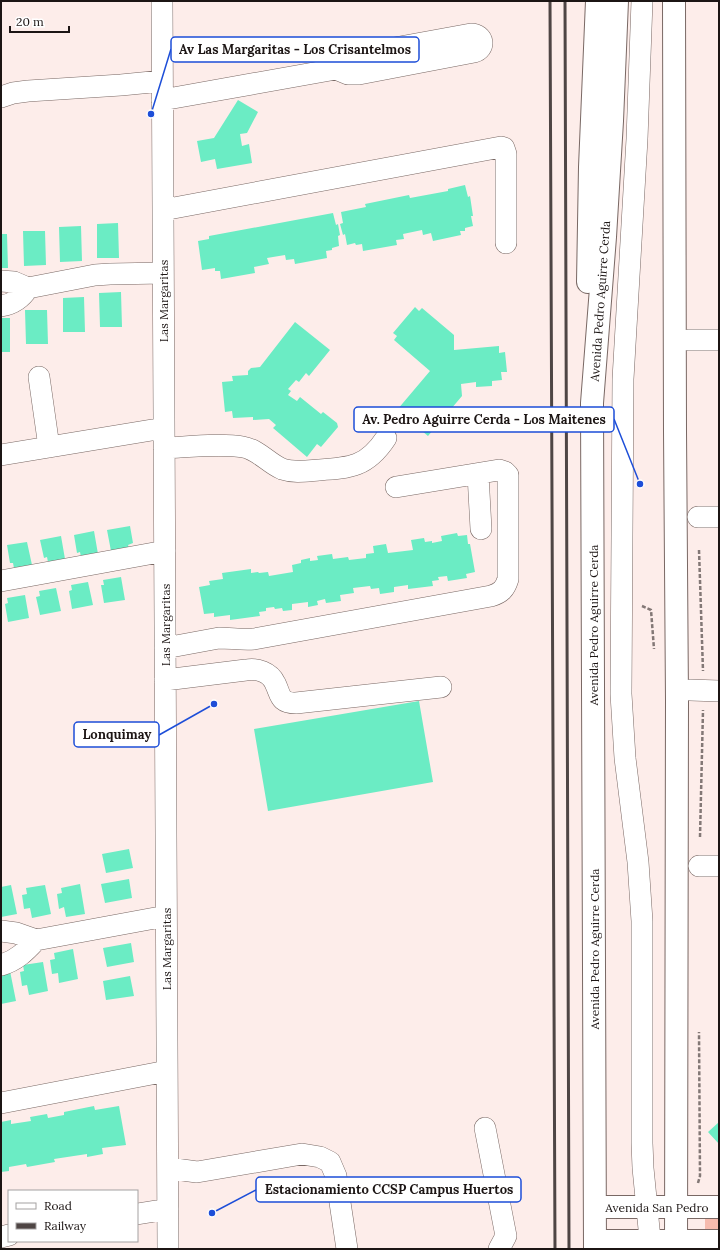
<svg xmlns="http://www.w3.org/2000/svg" width="720" height="1250" font-family="Lora,serif">
  <rect width="100%" height="100%" fill="#fdedea"/>
  <path fill="#f6bbae" d="M 705,1218 L 719,1218 L 719,1230 L 705,1230 Z"/>
  <path fill="#6becc4" d="M 238,100 L 258,112 L 247,133 L 240,134 L 242,146 L 249,144 L 252,163 L 217,169 L 215,159 L 201,162 L 197,141 L 214,138 Z
    M 465,185 L 468,197 L 470,196 L 473,216 L 471,216 L 473,226 L 465,228 L 465,231 L 460,231 L 461,235 L 433,241 L 431,233 L 423,235 L 422,230 L 403,234 L 404,239 L 396,240 L 397,245 L 363,251 L 362,244 L 356,245 L 355,243 L 347,245 L 345,234 L 343,235 L 340,224 L 343,223 L 341,212 L 366,207 L 365,204 L 409,195 L 410,198 L 448,191 L 448,189 Z
    M 333,213 L 336,225 L 338,224 L 340,235 L 338,236 L 339,246 L 332,248 L 332,250 L 326,251 L 327,258 L 295,264 L 294,259 L 286,260 L 285,255 L 267,258 L 269,264 L 254,267 L 255,273 L 221,279 L 220,271 L 215,271 L 215,268 L 202,270 L 198,241 L 209,239 L 209,236 Z
    M 118,223 L 119,258 L 97,258 L 97,224 Z
    M 81,226 L 82,261 L 60,262 L 59,227 Z
    M 23,231 L 45,231 L 46,265 L 24,266 Z
    M 1,234 L 7,234 L 8,268 L 1,268 Z
    M 121,292 L 122,327 L 100,327 L 99,293 Z
    M 84,297 L 85,332 L 63,332 L 63,298 Z
    M 415,307 L 419,311 L 422,308 L 454,335 L 454,350 L 499,346 L 499,353 L 505,352 L 507,372 L 501,372 L 502,380 L 492,381 L 492,386 L 476,387 L 476,382 L 461,384 L 462,396 L 428,436 L 397,410 L 430,371 L 394,340 L 397,336 L 393,333 Z
    M 25,310 L 47,310 L 48,344 L 26,344 Z
    M 1,318 L 10,318 L 10,352 L 1,352 Z
    M 295,322 L 330,350 L 309,376 L 306,373 L 299,382 L 296,380 L 288,389 L 291,391 L 288,395 L 297,401 L 300,397 L 321,414 L 323,412 L 337,423 L 338,427 L 321,447 L 317,444 L 307,457 L 273,428 L 276,425 L 269,419 L 253,420 L 253,417 L 233,418 L 232,411 L 225,412 L 222,382 L 233,381 L 232,376 L 248,375 L 248,371 L 251,368 L 260,367 Z
    M 130,526 L 133,543 L 128,545 L 129,548 L 111,551 L 107,530 Z
    M 94,531 L 98,554 L 81,557 L 80,552 L 77,553 L 74,535 Z
    M 457,533 L 458,536 L 467,535 L 468,544 L 470,544 L 475,572 L 466,574 L 467,578 L 448,581 L 447,576 L 438,577 L 439,580 L 432,581 L 433,586 L 408,589 L 408,585 L 394,587 L 394,592 L 380,594 L 379,588 L 371,589 L 370,586 L 353,588 L 354,593 L 340,595 L 341,601 L 326,603 L 325,599 L 317,601 L 318,605 L 308,607 L 308,602 L 292,604 L 292,610 L 283,611 L 282,608 L 275,609 L 274,607 L 266,608 L 266,611 L 259,612 L 260,616 L 230,620 L 230,615 L 214,617 L 214,613 L 204,614 L 199,587 L 210,585 L 209,581 L 223,579 L 222,573 L 251,569 L 251,573 L 258,572 L 259,573 L 268,572 L 269,576 L 293,572 L 292,565 L 301,563 L 301,560 L 310,558 L 310,561 L 318,560 L 317,556 L 332,554 L 333,559 L 348,557 L 349,560 L 366,558 L 366,554 L 374,553 L 373,546 L 386,544 L 388,553 L 413,550 L 411,540 L 424,538 L 425,542 L 432,541 L 432,543 L 442,541 L 441,536 Z
    M 61,536 L 65,559 L 48,562 L 47,557 L 44,558 L 40,540 Z
    M 27,542 L 32,565 L 14,568 L 13,563 L 10,563 L 7,545 Z
    M 121,577 L 125,600 L 104,603 L 101,585 L 104,585 L 103,580 Z
    M 88,582 L 93,605 L 72,609 L 69,591 L 72,590 L 71,585 Z
    M 56,588 L 61,611 L 40,615 L 36,597 L 40,596 L 39,591 Z
    M 25,595 L 29,618 L 8,622 L 5,604 L 8,603 L 7,598 Z
    M 419,701 L 433,782 L 268,811 L 254,729 Z
    M 129,849 L 133,868 L 106,873 L 102,854 Z
    M 129,879 L 132,898 L 105,903 L 101,884 Z
    M 80,884 L 85,914 L 66,917 L 64,907 L 59,909 L 57,894 L 62,893 L 61,888 Z
    M 11,885 L 17,914 L 1,917 L 1,887 Z
    M 45,885 L 51,914 L 32,918 L 30,908 L 24,909 L 22,895 L 27,894 L 26,888 Z
    M 131,943 L 134,962 L 107,967 L 103,948 Z
    M 73,949 L 78,979 L 59,983 L 58,973 L 52,974 L 50,960 L 55,959 L 54,953 Z
    M 43,962 L 48,991 L 29,995 L 27,985 L 22,986 L 20,972 L 24,971 L 23,965 Z
    M 10,971 L 16,1001 L 1,1004 L 1,973 Z
    M 130,976 L 134,996 L 106,1000 L 103,981 Z
    M 94,1106 L 95,1110 L 119,1106 L 126,1145 L 102,1148 L 103,1154 L 87,1157 L 87,1154 L 54,1159 L 55,1162 L 27,1167 L 26,1164 L 9,1167 L 9,1171 L 1,1172 L 1,1122 L 11,1120 L 11,1124 L 31,1121 L 30,1117 L 47,1114 L 48,1118 L 64,1115 L 64,1112 Z
    M 719,1122 L 719,1144 L 708,1132 Z"/>
  <g fill="none" stroke-linecap="round" stroke-linejoin="round">
    <defs>
      <path id="minor" d="M 162,1 L 168,1249
        M 642,1 L 637,139 L 623,379 L 621,694 L 625,758 L 638,862 L 642,921 L 642,1143 L 643,1168 L 651,1249
        M 1,97 L 13,93 L 28,91 L 121,85 L 162,81
        M 162,100 L 336,69 L 348,74 L 359,74 L 474,52 C 486,49 484,34 471,34 L 356,55 L 344,61 L 336,69
        M 163,210 L 501,147 L 504,148 L 506,154 L 506,243
        M 1,281 L 14,282 L 28,288 L 95,275 L 110,274 L 163,273
        M 1,306 C 13,304 21,299 28,288
        M 688,340 L 719,340
        M 39,377 L 49,447
        M 164,448 C 188,447 220,443 243,447 C 259,450 268,463 282,469 C 294,473 306,471 319,470 C 350,468 367,467 386,438
        M 1,455 L 164,428
        M 478,474 L 481,529
        M 698,517 L 719,517
        M 1,581 L 165,551
        M 165,648 L 219,638 C 231,638 242,640 254,639 L 491,596 C 501,593 505,589 508,579 L 508,475 L 505,472 L 499,470 L 396,487
        M 165,680 L 246,670 C 257,668 270,672 275,683 C 281,695 279,703 296,703 L 441,687
        M 690,690 L 719,691
        M 699,866 L 719,866
        M 1,931 L 16,933 L 36,940 L 166,916
        M 1,965 C 16,961 26,951 36,940
        M 1,1103 L 167,1071
        M 485,1128 L 506,1236 L 499,1249
        M 168,1168 L 197,1172 L 302,1154 L 320,1157 L 330,1162 L 336,1176 L 347,1249
        M 137,1214 L 168,1209
        M 1,1237 L 9,1235"/>
      <path id="major" d="M 595,1207 L 719,1207
        M 595,1241 L 719,1241"/>
      <path id="highway" d="M 674,1 L 675,431 L 677,700 L 676,1249
        M 588,282 L 590,167 L 597,1
        M 595,1249 L 592,403 L 605,237 L 612,121 L 617,1"/>
    </defs>
    <use href="#minor" stroke="#796864" stroke-width="22"/>
    <use href="#major" stroke="#796864" stroke-width="24"/>
    <use href="#highway" stroke="#796864" stroke-width="24"/>
    <path stroke="#837876" stroke-width="2.5" stroke-dasharray="4 2" stroke-linecap="butt" d="M 699,550 L 703,671
      M 642,606 L 651,610 L 654,649
      M 700,837 L 703,710
      M 698,1183 L 700,1176 L 699,1032"/>
    <use href="#minor" stroke="#fff" stroke-width="21"/>
    <use href="#major" stroke="#fff" stroke-width="22"/>
    <use href="#highway" stroke="#fff" stroke-width="22"/>
    <path stroke="#4e4544" stroke-width="3" d="M 550,1 L 555,1249
      M 565,1 L 569,1249"/>
  </g>
  <g text-anchor="middle" dominant-baseline="central" stroke-width="3" stroke-linejoin="round" paint-order="stroke">
    <g font-size="12" fill="#1c1514" stroke="#fff">
      <text transform="translate(163 301) rotate(-90)">Las Margaritas</text>
      <text transform="translate(600 301) rotate(-86)">Avenida Pedro Aguirre Cerda</text>
      <text transform="translate(165 625) rotate(-90)">Las Margaritas</text>
      <text transform="translate(593 625) rotate(-90)">Avenida Pedro Aguirre Cerda</text>
      <text transform="translate(166 949) rotate(-90)">Las Margaritas</text>
      <text transform="translate(594 949) rotate(-90)">Avenida Pedro Aguirre Cerda</text>
      <text x="657" y="1207">Avenida San Pedro</text>
    </g>
  </g>
  <path fill="none" stroke="#1d4ed8" stroke-width="1.5" d="M151 114L171 49M640 484L614 419M214 704L159 735M212 1213L256 1190"/>
  <g fill="#1d4ed8" stroke="#fff" stroke-width="1.5">
    <circle cx="151" cy="114" r="4"/>
    <circle cx="640" cy="484" r="4"/>
    <circle cx="214" cy="704" r="4"/>
    <circle cx="212" cy="1213" r="4"/>
  </g>
  <g fill="#fff" stroke="#1d4ed8" stroke-width="1.5">
    <rect x="171" y="37" width="248" height="25" rx="4"/>
    <rect x="354" y="407" width="260" height="25" rx="4"/>
    <rect x="74" y="722" width="85" height="25" rx="4"/>
    <rect x="256" y="1177" width="265" height="25" rx="4"/>
  </g>
  <g font-size="13" text-anchor="middle" font-weight="bold" fill="#1c1514">
    <text x="295" y="54">Av Las Margaritas - Los Crisantelmos</text>
    <text x="484" y="424">Av. Pedro Aguirre Cerda - Los Maitenes</text>
    <text x="117" y="739">Lonquimay</text>
    <text x="389" y="1194">Estacionamiento CCSP Campus Huertos</text>
  </g>
  <rect width="720" height="1250" fill="none" stroke="#1c1514" stroke-width="4"/>
  <rect x="8" y="1190" width="130" height="52" fill="#ffffff" stroke="#a4a1a1"/>
  <rect x="16" y="1203" width="20" height="6" fill="#ffffff" stroke="#a4a1a1"/>
  <text x="44" y="1210" font-size="12" fill="#1c1514">Road</text>
  <rect x="16" y="1223" width="20" height="6" fill="#4e4544" stroke="#a4a1a1"/>
  <text x="44" y="1230" font-size="12" fill="#1c1514">Railway</text>
  <path d="M10 26v6h59v-6" fill="none" stroke="#1c1514" stroke-width="2"/>
  <text x="16" y="26" font-size="12" fill="#1c1514" stroke="#ffffff" stroke-width="3" paint-order="stroke">20 m</text>
</svg>
